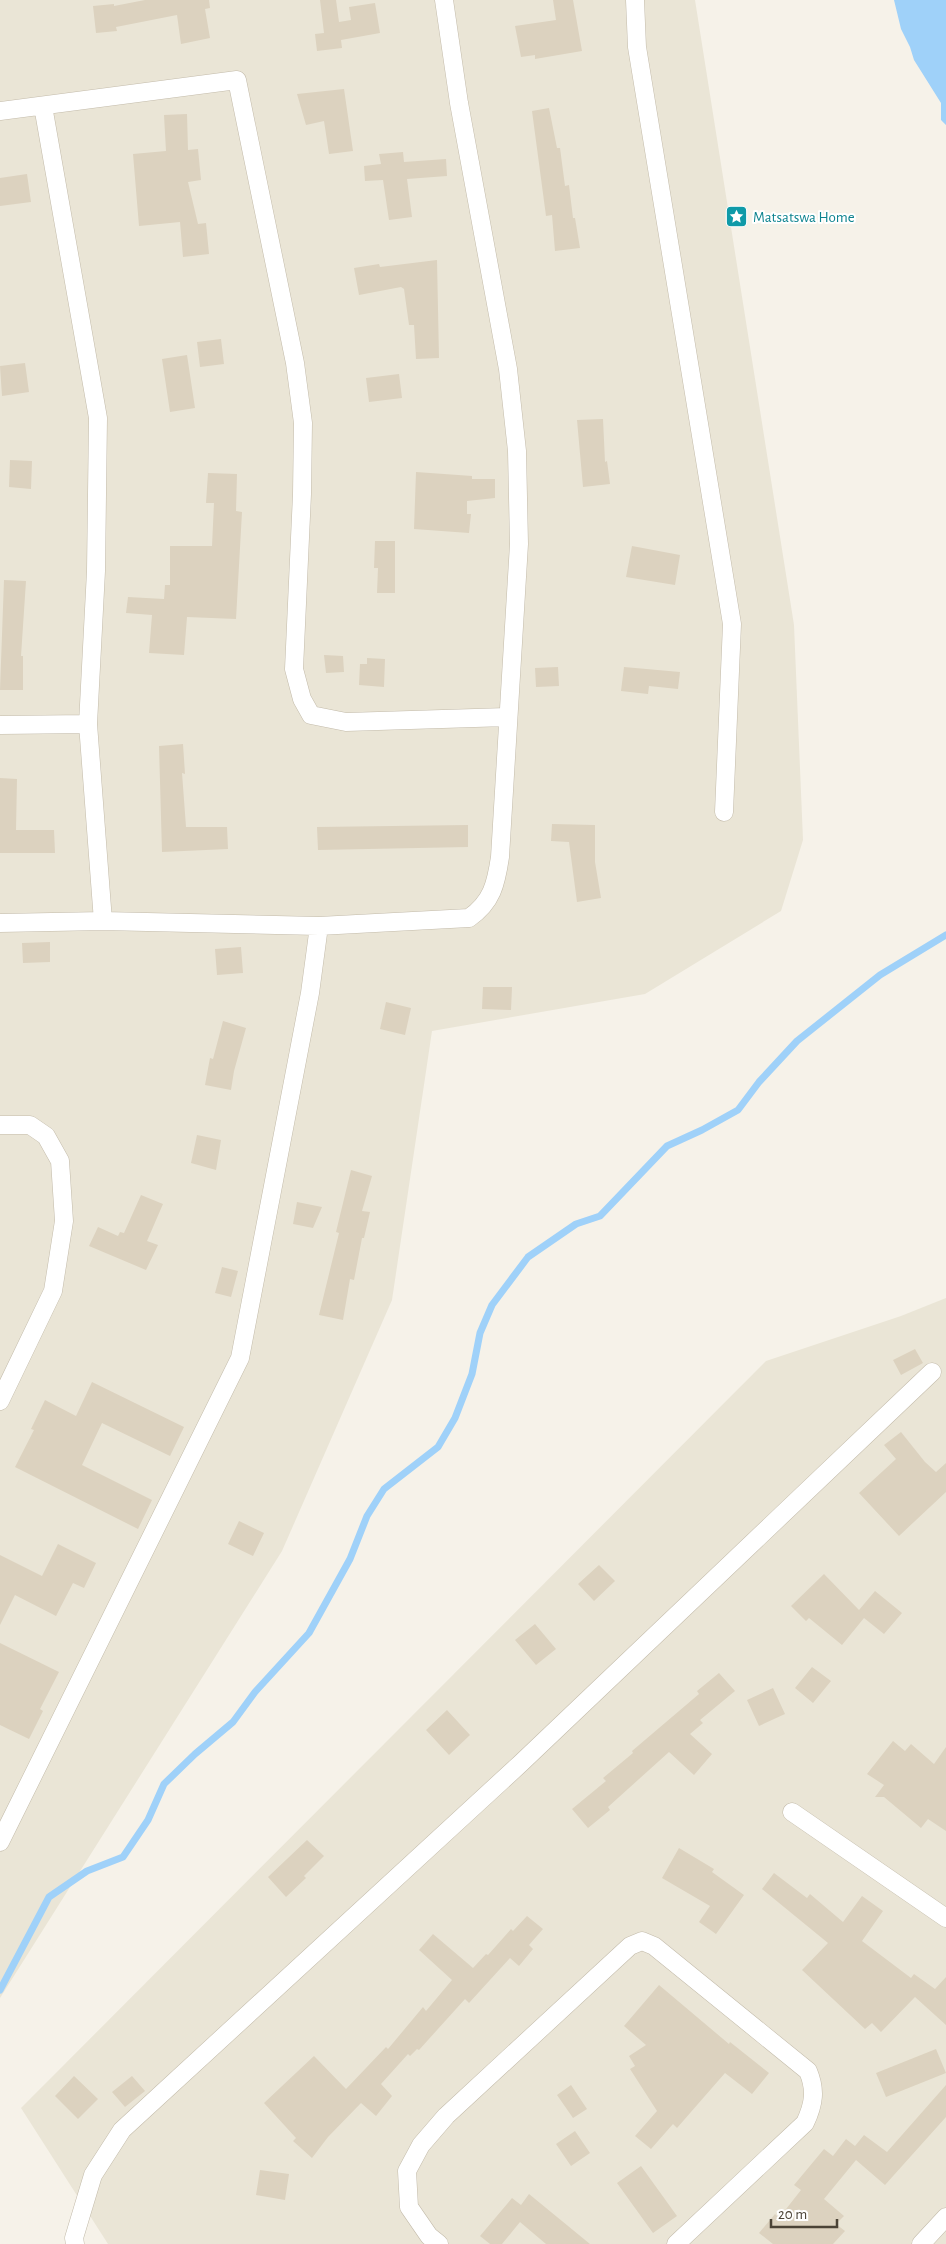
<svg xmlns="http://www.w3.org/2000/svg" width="946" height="2244" font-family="'Alegreya Sans',sans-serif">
  <rect width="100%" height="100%" fill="#f6f2e9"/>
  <path fill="#eae5d6" d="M 0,0 L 695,0 L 794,625 L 803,840 L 781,911 L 645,994 L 432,1031 L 392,1300 L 282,1551 L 0,1998 Z
    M 946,1298 L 946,2244 L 108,2244 L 21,2108 L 766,1361 L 901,1316 Z"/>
  <path fill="#9fd1f9" d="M 894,0 L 946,0 L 946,125 L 941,120 L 941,103 L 914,60 L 910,47 L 901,29 Z"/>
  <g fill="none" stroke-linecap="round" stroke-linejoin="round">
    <path stroke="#9fd1f9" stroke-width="7" d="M 0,1990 L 49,1897 L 87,1871 L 123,1857 L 148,1820 L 164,1784 L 195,1754 L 233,1722 L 255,1692 L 309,1633 L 350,1559 L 367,1516 L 384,1489 L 438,1447 L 455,1418 L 472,1374 L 480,1333 L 492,1305 L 528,1257 L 576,1224 L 600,1216 L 667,1146 L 702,1130 L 738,1110 L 759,1082 L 797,1041 L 880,975 L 946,935"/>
  </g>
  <path fill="#dcd2bf" d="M 145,0 L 209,0 L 210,8 L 205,9 L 210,38 L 181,44 L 177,15 L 116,27 L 117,31 L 96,33 L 93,6 L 114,4 L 114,6 Z
    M 320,0 L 336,0 L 339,22 L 351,20 L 349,7 L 375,3 L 380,33 L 341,40 L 342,48 L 317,51 L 315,34 L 324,33 Z
    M 553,0 L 573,0 L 582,51 L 535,59 L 535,55 L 521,57 L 515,26 L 556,20 Z
    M 344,89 L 353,151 L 329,154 L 324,121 L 306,125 L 297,94 Z
    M 549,108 L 557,148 L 560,148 L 565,186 L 569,185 L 573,218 L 575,218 L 580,248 L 555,251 L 552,215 L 546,216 L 532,111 Z
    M 187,114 L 188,150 L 198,149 L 201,180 L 188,182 L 198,224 L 206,223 L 209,254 L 183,257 L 180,222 L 139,226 L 133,154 L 166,151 L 164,115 Z
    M 403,152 L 404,162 L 446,159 L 447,176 L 407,179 L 412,217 L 389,220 L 383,180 L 365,181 L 364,166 L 381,164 L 379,154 Z
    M 27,174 L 31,202 L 0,206 L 0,178 Z
    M 437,260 L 439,358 L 416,359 L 414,325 L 409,325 L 404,289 L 401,287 L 359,295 L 354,268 L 379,264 L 380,267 Z
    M 221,339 L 224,364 L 200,367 L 197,342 Z
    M 187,355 L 195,408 L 170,412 L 162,359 Z
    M 25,363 L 29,392 L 2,396 L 0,366 Z
    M 399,374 L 402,398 L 369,402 L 366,378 Z
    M 603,419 L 605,462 L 607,461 L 610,484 L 583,487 L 577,420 Z
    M 10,460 L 32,461 L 31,489 L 9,487 Z
    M 416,472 L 472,476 L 472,479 L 495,479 L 495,498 L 467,501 L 467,514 L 471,514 L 469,533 L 414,529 Z
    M 208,473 L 237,474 L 236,511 L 242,512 L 236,619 L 187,617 L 184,655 L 149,653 L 152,615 L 126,613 L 128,597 L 164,599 L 165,585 L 170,585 L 170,546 L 212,546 L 214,503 L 206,503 Z
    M 375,541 L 395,541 L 395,593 L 377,593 L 378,568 L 374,568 Z
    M 632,546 L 680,555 L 675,585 L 626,577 Z
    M 4,580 L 26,581 L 21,656 L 23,656 L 23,690 L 0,690 Z
    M 324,655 L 343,656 L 344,672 L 326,673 Z
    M 367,658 L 385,659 L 384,687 L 359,685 L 360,664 L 367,664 Z
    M 558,667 L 559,686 L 536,687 L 535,668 Z
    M 624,667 L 680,672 L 678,689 L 649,686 L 648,694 L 621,691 Z
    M 183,744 L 185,774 L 182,773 L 186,827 L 227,827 L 228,849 L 162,852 L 159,746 Z
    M 0,778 L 17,779 L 16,830 L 54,830 L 55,853 L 0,853 Z
    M 552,824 L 595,825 L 595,862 L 601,898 L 577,902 L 569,842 L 551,841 Z
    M 468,825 L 468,847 L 318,850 L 317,827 Z
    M 50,942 L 50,962 L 23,963 L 22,943 Z
    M 241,947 L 243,973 L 217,975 L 215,949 Z
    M 483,987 L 512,987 L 511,1010 L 482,1009 Z
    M 386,1002 L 411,1008 L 405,1035 L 380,1029 Z
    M 223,1021 L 246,1028 L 234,1071 L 231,1090 L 205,1085 L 210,1058 L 213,1059 Z
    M 197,1135 L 221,1140 L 216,1170 L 191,1163 Z
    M 351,1170 L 372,1176 L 362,1211 L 370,1212 L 364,1238 L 362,1238 L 354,1280 L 350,1279 L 343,1320 L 319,1315 L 339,1233 L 336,1232 Z
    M 141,1195 L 163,1204 L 147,1241 L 158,1245 L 146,1270 L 89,1246 L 98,1227 L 118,1236 L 120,1232 L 124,1233 Z
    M 297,1202 L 322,1207 L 313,1228 L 293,1224 Z
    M 222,1267 L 238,1271 L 231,1297 L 215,1293 Z
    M 915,1349 L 923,1363 L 901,1375 L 893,1360 Z
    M 92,1382 L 184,1427 L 170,1456 L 102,1423 L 82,1465 L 152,1500 L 138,1529 L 15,1467 L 34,1430 L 31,1429 L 45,1400 L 76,1416 Z
    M 901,1432 L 925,1462 L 936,1472 L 946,1463 L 946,1492 L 899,1536 L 859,1493 L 896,1459 L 884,1445 Z
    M 239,1521 L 264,1533 L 253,1556 L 228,1544 Z
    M 58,1544 L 96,1563 L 84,1588 L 73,1583 L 56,1616 L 15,1595 L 0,1625 L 0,1555 L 42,1576 Z
    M 599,1565 L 615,1581 L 594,1601 L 578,1584 Z
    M 824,1574 L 859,1610 L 875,1591 L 902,1613 L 884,1634 L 864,1618 L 842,1645 L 809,1618 L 806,1621 L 791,1606 Z
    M 535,1624 L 556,1649 L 536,1665 L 515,1640 Z
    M 0,1643 L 59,1672 L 40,1709 L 43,1711 L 29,1739 L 0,1725 Z
    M 812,1667 L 831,1681 L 813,1703 L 795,1688 Z
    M 719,1673 L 735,1691 L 700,1720 L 703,1723 L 690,1734 L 712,1754 L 694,1775 L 669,1752 L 608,1807 L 610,1810 L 588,1828 L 572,1809 L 606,1781 L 603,1778 L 633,1753 L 632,1751 L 699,1694 L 697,1691 Z
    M 773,1688 L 785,1714 L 759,1726 L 747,1700 Z
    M 447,1710 L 470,1735 L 449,1755 L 426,1730 Z
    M 893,1741 L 905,1751 L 911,1744 L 934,1764 L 946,1747 L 946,1831 L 928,1819 L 921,1828 L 884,1797 L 875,1797 L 884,1785 L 867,1774 Z
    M 307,1840 L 324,1856 L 304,1876 L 306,1878 L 286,1897 L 268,1877 Z
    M 679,1848 L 714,1869 L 712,1872 L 744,1895 L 716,1934 L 699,1922 L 710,1906 L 662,1878 Z
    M 774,1873 L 807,1898 L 810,1894 L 843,1922 L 862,1896 L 883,1911 L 862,1941 L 911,1978 L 914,1974 L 935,1989 L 946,1977 L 946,2025 L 915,1997 L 881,2032 L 872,2023 L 865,2029 L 802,1970 L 828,1943 L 762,1889 Z
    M 527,1916 L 543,1929 L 529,1945 L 533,1949 L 519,1966 L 510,1958 L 469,2003 L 465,1999 L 419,2050 L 417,2049 L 410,2056 L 408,2054 L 381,2084 L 392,2096 L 376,2116 L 361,2103 L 328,2137 L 312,2158 L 293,2141 L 296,2138 L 264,2103 L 314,2056 L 346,2089 L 386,2047 L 388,2049 L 423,2007 L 426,2011 L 452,1980 L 419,1950 L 433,1934 L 473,1968 L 486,1954 L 488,1955 L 511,1929 L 513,1931 Z
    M 659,1985 L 729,2044 L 730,2042 L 769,2073 L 752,2094 L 725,2073 L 677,2128 L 673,2124 L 651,2149 L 635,2136 L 657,2111 L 630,2069 L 635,2066 L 629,2056 L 646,2045 L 624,2026 Z
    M 936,2049 L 946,2073 L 886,2097 L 876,2073 Z
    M 74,2076 L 98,2099 L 78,2119 L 55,2096 Z
    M 132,2076 L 145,2091 L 125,2107 L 112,2092 Z
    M 571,2085 L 587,2109 L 573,2118 L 557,2095 Z
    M 946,2085 L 946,2117 L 885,2185 L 856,2160 L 824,2199 L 844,2216 L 836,2224 L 845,2231 L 833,2244 L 773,2244 L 759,2233 L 775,2214 L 779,2218 L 801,2190 L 794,2185 L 824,2149 L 833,2156 L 846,2139 L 855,2146 L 864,2135 L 887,2152 Z
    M 575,2131 L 590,2153 L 571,2166 L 556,2144 Z
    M 641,2166 L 677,2216 L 653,2233 L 617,2183 Z
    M 260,2170 L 289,2174 L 285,2200 L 256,2195 Z
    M 529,2194 L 590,2244 L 546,2244 L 520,2222 L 502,2244 L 490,2244 L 480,2236 L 512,2198 L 521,2205 Z"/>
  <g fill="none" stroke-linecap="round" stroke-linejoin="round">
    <defs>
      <path id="minor" d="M 635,0 L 637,47 L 732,624 L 724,812
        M 43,106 L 98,418 L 96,571 L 88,724
        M 0,111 L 237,80 L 295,363 L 303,423 L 302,494 L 294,669 L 302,699 L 311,715 L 346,722 L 507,717
        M 0,725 L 88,724 L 103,921
        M 0,923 L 103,921 L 319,926 L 469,918 C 492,902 496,884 500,857 L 519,544 L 517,451 L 508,369 L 459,103 L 444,0
        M 0,1125 L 30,1125 L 46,1136 L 60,1161 L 64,1221 L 53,1291 L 0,1401
        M 792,1812 L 946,1918
        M 0,1842 L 240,1358 L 310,993 L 319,926
        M 75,2244 L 74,2238 L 93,2175 L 122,2130 L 520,1764 L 932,1372
        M 439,2244 L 429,2236 L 409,2207 L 407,2171 L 421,2145 L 446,2116 L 630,1946 L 642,1941 L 654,1946 L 808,2071 C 816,2090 814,2104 805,2123 L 676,2244
        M 921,2244 L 946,2217"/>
    </defs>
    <use href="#minor" stroke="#c3bbaa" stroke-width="19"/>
    <use href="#minor" stroke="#fff" stroke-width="18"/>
  </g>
  <defs>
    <symbol id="sight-square" viewBox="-11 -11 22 22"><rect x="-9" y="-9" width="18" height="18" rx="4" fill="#0f9aa8" stroke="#fff"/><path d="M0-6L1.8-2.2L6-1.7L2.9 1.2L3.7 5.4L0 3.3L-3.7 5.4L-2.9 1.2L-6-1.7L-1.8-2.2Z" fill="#fff"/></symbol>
  </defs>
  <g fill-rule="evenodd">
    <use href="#sight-square" x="724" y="204" width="25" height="25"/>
  </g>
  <g text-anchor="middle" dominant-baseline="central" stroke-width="4" stroke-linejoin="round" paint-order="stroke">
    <g font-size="15" fill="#0d838f" stroke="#fff" text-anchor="start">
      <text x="753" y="217">Matsatswa Home</text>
    </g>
  </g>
  <path d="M771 2219v8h66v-8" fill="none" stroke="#4b4336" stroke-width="2.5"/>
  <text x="778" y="2219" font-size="15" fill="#4b4336" stroke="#ffffff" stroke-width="4" paint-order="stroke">20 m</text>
</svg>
